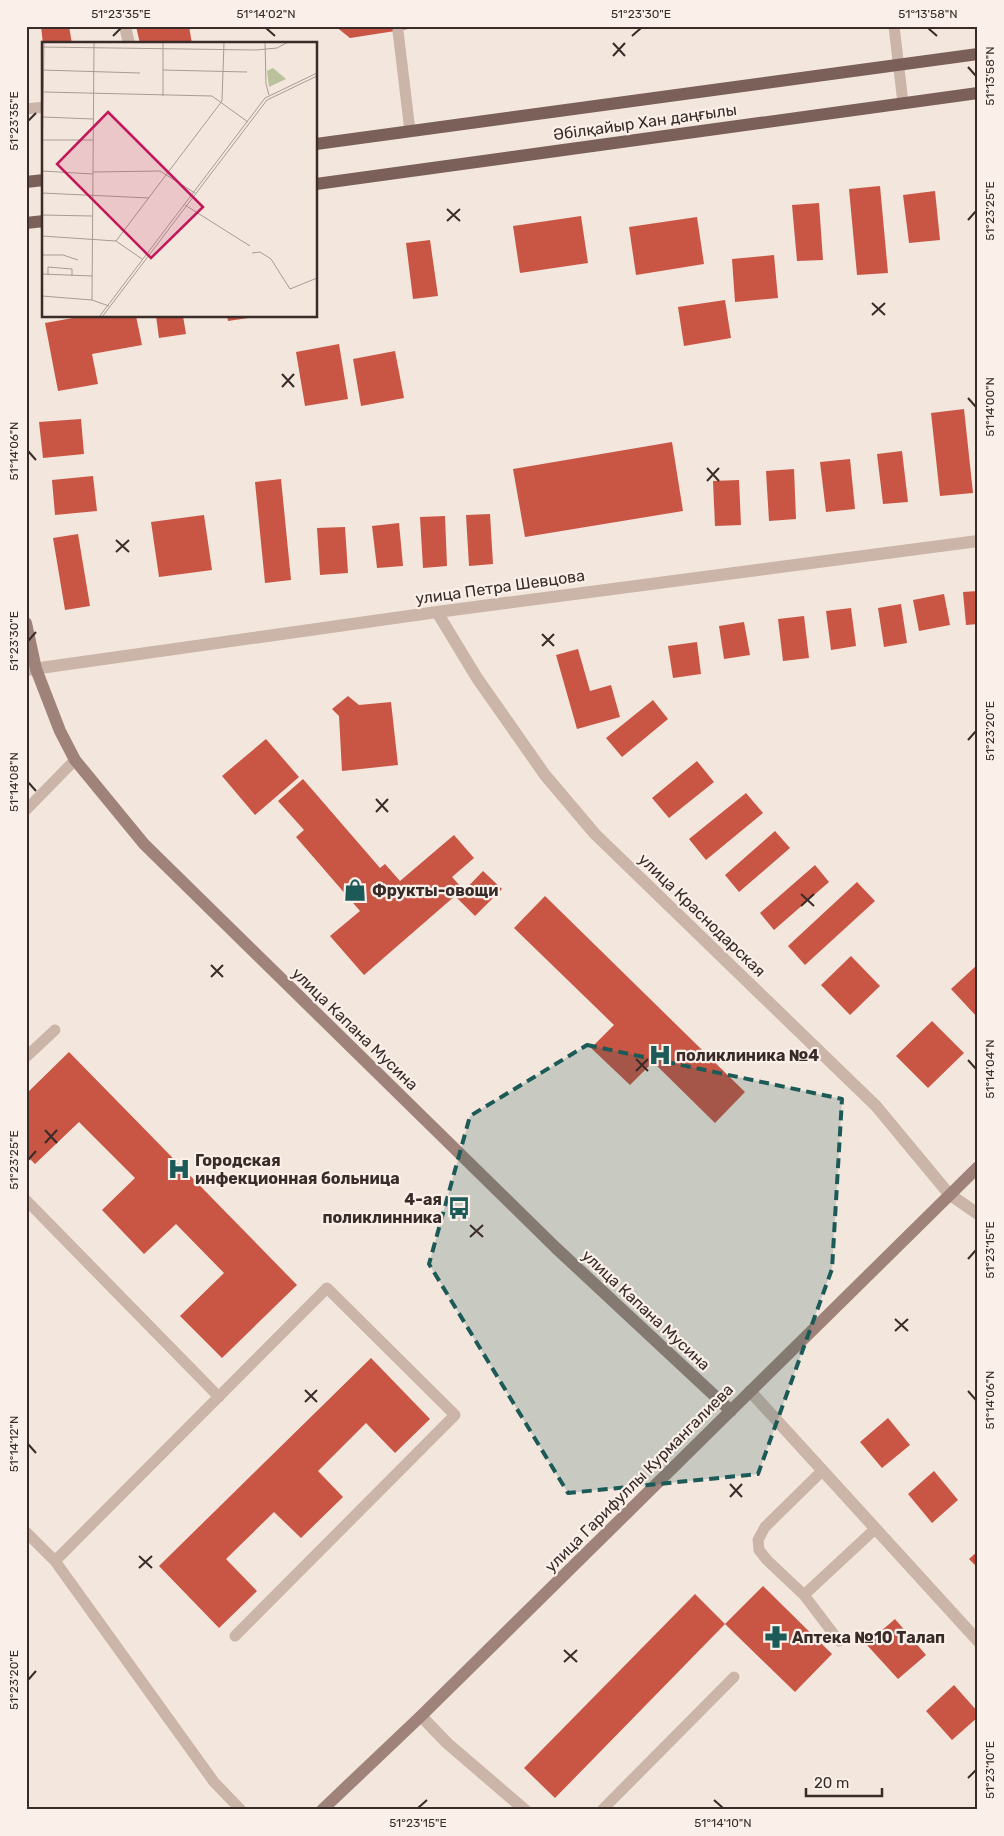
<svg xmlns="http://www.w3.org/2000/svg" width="1004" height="1836" font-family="Rubik,sans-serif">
  <rect width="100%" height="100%" fill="#f3e6dc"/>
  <path fill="#c95544" d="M 41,26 L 69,26 L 72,44 L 43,44 Z
    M 136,26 L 189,26 L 192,44 L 140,44 Z
    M 335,26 L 421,26 L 421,27 L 350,38 Z
    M 880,186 L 888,273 L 857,275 L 849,189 Z
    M 935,191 L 940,240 L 909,243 L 903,195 Z
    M 819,203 L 823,260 L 797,261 L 792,205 Z
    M 581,216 L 588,263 L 520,273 L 513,226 Z
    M 697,217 L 704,264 L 636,275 L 629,227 Z
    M 430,240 L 438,296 L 413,299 L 406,243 Z
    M 774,255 L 778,298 L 735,302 L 732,259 Z
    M 725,300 L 731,338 L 684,346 L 678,307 Z
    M 84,316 L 136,316 L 142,345 L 92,354 L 98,384 L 58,391 L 45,323 Z
    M 156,316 L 183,316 L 186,334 L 159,338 Z
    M 227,316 L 255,316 L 255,317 L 228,321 Z
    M 339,344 L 348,399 L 305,406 L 296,352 Z
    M 395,351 L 404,398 L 361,406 L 353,359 Z
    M 964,409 L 973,493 L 940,496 L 931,413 Z
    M 81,419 L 84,454 L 43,458 L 39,422 Z
    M 672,442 L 683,511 L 525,537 L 513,469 Z
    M 902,451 L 908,502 L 883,504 L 877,454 Z
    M 850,459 L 855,509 L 826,512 L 820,462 Z
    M 794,469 L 796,519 L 769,521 L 766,471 Z
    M 93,476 L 97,511 L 55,515 L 52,480 Z
    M 281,479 L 291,580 L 265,583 L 255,482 Z
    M 739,480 L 741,525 L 715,526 L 713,481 Z
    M 490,514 L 493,564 L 469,566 L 466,515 Z
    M 204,515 L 212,570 L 159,577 L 151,522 Z
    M 445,516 L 447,566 L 423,568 L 420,517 Z
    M 399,523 L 403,566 L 377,568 L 372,526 Z
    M 345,527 L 348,573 L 320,575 L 317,528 Z
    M 78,534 L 90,606 L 65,610 L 53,538 Z
    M 978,591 L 978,624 L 966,625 L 963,592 Z
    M 944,594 L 950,625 L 919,631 L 913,600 Z
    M 901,604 L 907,643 L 884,647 L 878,608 Z
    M 851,608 L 856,646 L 831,650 L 826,611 Z
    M 804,616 L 809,658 L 783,661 L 778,619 Z
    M 744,622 L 750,655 L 724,659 L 719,626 Z
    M 697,642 L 701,674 L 673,678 L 668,646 Z
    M 578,649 L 590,691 L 611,685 L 620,717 L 577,729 L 556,655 Z
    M 348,696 L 359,705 L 391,702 L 398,765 L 342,771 L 339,716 L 332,709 Z
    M 653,700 L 668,719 L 622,757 L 606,738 Z
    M 266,739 L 299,777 L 255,815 L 222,776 Z
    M 697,761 L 714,782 L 669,818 L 652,798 Z
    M 303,779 L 380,868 L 385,864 L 400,881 L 454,835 L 474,858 L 452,877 L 463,889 L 364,975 L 330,936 L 360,911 L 296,837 L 304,830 L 278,801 Z
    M 746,793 L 763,813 L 706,860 L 689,839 Z
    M 775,831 L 790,848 L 739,892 L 725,875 Z
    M 815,865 L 829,882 L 774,930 L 760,913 Z
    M 483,871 L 502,889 L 475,916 L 457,898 Z
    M 857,882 L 875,901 L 805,965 L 788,946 Z
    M 545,896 L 745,1092 L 715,1123 L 653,1062 L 630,1085 L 591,1048 L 614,1025 L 514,928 Z
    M 851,956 L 880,986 L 850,1015 L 821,985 Z
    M 976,966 L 978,968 L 978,1018 L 951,989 Z
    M 932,1021 L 964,1053 L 928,1088 L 896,1056 Z
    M 69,1052 L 297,1285 L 222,1358 L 180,1316 L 224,1273 L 176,1224 L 144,1254 L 102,1210 L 135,1178 L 79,1122 L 35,1164 L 26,1155 L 26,1094 Z
    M 371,1358 L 430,1419 L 395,1453 L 366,1423 L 318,1471 L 343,1497 L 301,1538 L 274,1512 L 226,1559 L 257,1591 L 219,1628 L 159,1566 Z
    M 888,1418 L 910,1445 L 882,1468 L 860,1442 Z
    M 934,1471 L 958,1500 L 932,1523 L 908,1494 Z
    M 978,1551 L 978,1568 L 969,1559 Z
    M 763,1586 L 832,1654 L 795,1692 L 725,1624 Z
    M 695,1594 L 725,1624 L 555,1798 L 524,1768 Z
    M 895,1619 L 926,1655 L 898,1679 L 866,1644 Z
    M 954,1685 L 978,1712 L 978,1717 L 952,1740 L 926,1711 Z"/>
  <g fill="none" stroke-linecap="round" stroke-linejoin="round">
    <path stroke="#cbb4a8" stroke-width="11" d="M 894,26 L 903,103
      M 398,31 L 410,131
      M 26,109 L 44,107
      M 26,810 L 75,760
      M 26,1057 L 55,1030
      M 26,1200 L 219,1397
      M 822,1471 L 765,1527 L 758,1540 L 759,1550 L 767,1560 L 804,1595 L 875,1529
      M 26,1532 L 55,1561
      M 804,1595 L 839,1641
      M 235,1636 L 455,1415 L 327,1288 L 55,1561 L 214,1782 L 241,1810
      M 602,1810 L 734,1677"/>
    <path stroke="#cbb4a8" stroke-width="12" d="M 125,26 L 129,44
      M 437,612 L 477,678 L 545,775 L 595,834 L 876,1106 L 949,1194 L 978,1214
      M 26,670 L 437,612 L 978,541
      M 750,1391 L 978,1641
      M 421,1716 L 447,1743 L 525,1810"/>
    <path stroke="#9f8279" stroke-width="12" d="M 26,623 L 36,669 L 60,731 L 75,760 L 144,844 L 556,1248 L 731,1411
      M 322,1810 L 421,1716 L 978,1167"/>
    <path stroke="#7a6059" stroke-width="12" d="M 316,144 L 978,54
      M 26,182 L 44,180
      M 316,184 L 978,93
      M 26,223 L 44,221"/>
  </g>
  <path fill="#1c5a58" fill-opacity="0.2" stroke="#1c5a58" stroke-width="4" stroke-dasharray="10 6" stroke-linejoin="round" d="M 587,1045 L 842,1099 L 832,1269 L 758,1474 L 568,1493 L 429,1264 L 470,1116 Z"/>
  <path fill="none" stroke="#382b28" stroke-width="2" d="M 266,28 L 275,36M 928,28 L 937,36M 113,36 L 121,28M 632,36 L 641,28M 613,43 L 625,56M 613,56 L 625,43M 968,67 L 976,76M 28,121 L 36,113M 447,209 L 460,221M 968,220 L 976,211M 447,221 L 460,209M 872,303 L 885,315M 872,315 L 885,303M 282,374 L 294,387M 282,387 L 294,374M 968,398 L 976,407M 28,451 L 36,460M 707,468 L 719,481M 707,481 L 719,468M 116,540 L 129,552M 116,552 L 129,540M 542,634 L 554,646M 28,641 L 36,632M 542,646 L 554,634M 968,740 L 976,731M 28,782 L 36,791M 376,799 L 388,812M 376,812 L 388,799M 801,894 L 814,906M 801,906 L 814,894M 211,965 L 223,977M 211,977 L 223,965M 636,1059 L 648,1071M 968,1060 L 976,1069M 636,1071 L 648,1059M 45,1130 L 57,1143M 45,1143 L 57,1130M 28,1160 L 36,1151M 470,1225 L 483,1237M 470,1237 L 483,1225M 968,1259 L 976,1250M 895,1319 L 908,1331M 895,1331 L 908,1319M 305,1390 L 317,1402M 968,1391 L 976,1400M 305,1402 L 317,1390M 28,1444 L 36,1453M 730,1484 L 742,1497M 730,1497 L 742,1484M 139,1556 L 152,1568M 139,1568 L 152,1556M 564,1650 L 577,1662M 564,1662 L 577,1650M 28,1680 L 36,1671M 968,1778 L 976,1770M 714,1800 L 723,1808M 418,1808 L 427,1800"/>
  <defs>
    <symbol id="shop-bare" viewBox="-9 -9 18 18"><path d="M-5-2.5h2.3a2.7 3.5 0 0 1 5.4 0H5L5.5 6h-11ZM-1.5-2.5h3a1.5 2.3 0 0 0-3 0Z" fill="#1c5a58" stroke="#faf0e9" stroke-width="2.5" paint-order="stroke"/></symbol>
    <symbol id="hospital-bare" viewBox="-9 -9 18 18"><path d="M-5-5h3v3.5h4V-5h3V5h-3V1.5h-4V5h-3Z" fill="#1c5a58" stroke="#faf0e9" stroke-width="2.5" paint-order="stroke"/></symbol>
    <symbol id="bus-bare" viewBox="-9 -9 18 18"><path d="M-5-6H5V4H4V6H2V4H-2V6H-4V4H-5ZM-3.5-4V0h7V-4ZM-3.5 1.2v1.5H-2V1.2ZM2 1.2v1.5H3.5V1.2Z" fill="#1c5a58" stroke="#faf0e9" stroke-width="2.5" paint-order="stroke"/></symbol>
    <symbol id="pharmacy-bare" viewBox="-9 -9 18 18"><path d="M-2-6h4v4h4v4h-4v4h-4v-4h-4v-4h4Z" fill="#1c5a58" stroke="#faf0e9" stroke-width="2.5" paint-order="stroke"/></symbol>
  </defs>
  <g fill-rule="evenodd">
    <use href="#shop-bare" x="339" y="874" width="32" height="32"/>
    <use href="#hospital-bare" x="644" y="1039" width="32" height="32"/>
    <use href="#hospital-bare" x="163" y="1153" width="32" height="32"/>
    <use href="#bus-bare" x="443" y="1192" width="32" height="32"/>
    <use href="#pharmacy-bare" x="760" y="1621" width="32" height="32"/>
  </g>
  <g text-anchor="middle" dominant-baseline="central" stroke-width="4.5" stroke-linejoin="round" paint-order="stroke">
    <g font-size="16" fill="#382b28" stroke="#faf0e9">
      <text transform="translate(645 122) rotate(-8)">Әбілқайыр Хан даңғылы</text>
      <text transform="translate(500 587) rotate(-8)">улица Петра Шевцова</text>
      <text transform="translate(702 915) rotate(44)">улица Краснодарская</text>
      <text transform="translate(355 1029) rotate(44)">улица Капана Мусина</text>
      <text transform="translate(646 1310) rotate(43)">улица Капана Мусина</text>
      <text transform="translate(639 1478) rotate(-45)">улица Гарифуллы Курмангалиева</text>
    </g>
    <g font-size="16" font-weight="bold" fill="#382b28" stroke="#faf0e9" text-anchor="start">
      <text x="372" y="890">Фрукты-овощи</text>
      <text x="676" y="1055">поликлиника №4</text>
      <text x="195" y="1160">Городская<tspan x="195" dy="18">инфекционная больница</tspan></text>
      <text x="442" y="1199" text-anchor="end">4-ая<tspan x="442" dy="18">поликлинника</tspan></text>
      <text x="792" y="1637">Аптека №10 Талап</text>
    </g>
  </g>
  <g transform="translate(42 42)">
    <rect width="275" height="275" fill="#f3e6dc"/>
    <path d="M 231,26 L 244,37 L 227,45 L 225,29 Z" fill="#bac29c"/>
    <path fill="none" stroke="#a89b94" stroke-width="1" d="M 223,0 L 224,42 L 227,53M 0,5 L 214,8 L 235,6 L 246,0M 0,28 L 98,31M 121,28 L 205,30M 2,50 L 170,54 L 206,80M 121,54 L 121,0M 1,75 L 51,77M 0,98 L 51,98M 0,126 L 2,0M 0,129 L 51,132M 51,130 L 118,129 L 153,151M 0,151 L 107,156M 143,163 L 208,204M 0,173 L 50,174M 0,194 L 74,199 L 100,217M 74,199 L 180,59 L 182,0M 210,211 L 218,210 L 229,217 L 248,247 L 275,236M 0,213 L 21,213 L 36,218M 0,232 L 50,234M 6,233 L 6,225 L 30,227 L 30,234M 0,254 L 50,258 L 67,264M 50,258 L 52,0M 57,275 L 223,56 L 275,31M 60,275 L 225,58 L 275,34"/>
    <path fill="#c2185b" fill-opacity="0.15" stroke="#c2185b" stroke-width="2.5" d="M 66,70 L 161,165 L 109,216 L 15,122 Z"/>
    <rect width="275" height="275" fill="none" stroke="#382b28" stroke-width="2.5"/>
  </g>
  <rect width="1004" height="1836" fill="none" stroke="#faf0e9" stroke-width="55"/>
  <path d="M806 1788v8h76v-8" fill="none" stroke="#382b28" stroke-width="2.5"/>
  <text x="814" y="1788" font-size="15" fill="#382b28" stroke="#faf0e9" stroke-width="4" paint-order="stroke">20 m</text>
  <rect x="28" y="28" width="948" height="1780" fill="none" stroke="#382b28" stroke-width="2"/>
  <g font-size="12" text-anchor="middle" fill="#382b28">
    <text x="121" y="18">51°23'35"E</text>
    <text x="266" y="18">51°14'02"N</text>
    <text x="641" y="18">51°23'30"E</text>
    <text x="928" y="18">51°13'58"N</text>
    <text transform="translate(990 76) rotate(-90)" y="4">51°13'58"N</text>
    <text transform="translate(14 121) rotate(-90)" y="4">51°23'35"E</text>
    <text transform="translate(990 211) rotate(-90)" y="4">51°23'25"E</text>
    <text transform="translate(990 407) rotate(-90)" y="4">51°14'00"N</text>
    <text transform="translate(14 451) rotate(-90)" y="4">51°14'06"N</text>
    <text transform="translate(14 641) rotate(-90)" y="4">51°23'30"E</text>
    <text transform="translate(990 731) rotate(-90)" y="4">51°23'20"E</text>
    <text transform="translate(14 782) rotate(-90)" y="4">51°14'08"N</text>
    <text transform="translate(990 1069) rotate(-90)" y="4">51°14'04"N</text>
    <text transform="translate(14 1160) rotate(-90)" y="4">51°23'25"E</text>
    <text transform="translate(990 1250) rotate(-90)" y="4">51°23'15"E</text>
    <text transform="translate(990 1400) rotate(-90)" y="4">51°14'06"N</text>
    <text transform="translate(14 1444) rotate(-90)" y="4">51°14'12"N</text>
    <text transform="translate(14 1680) rotate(-90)" y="4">51°23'20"E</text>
    <text transform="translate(990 1770) rotate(-90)" y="4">51°23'10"E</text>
    <text x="418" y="1827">51°23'15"E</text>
    <text x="723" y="1827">51°14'10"N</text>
  </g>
</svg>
